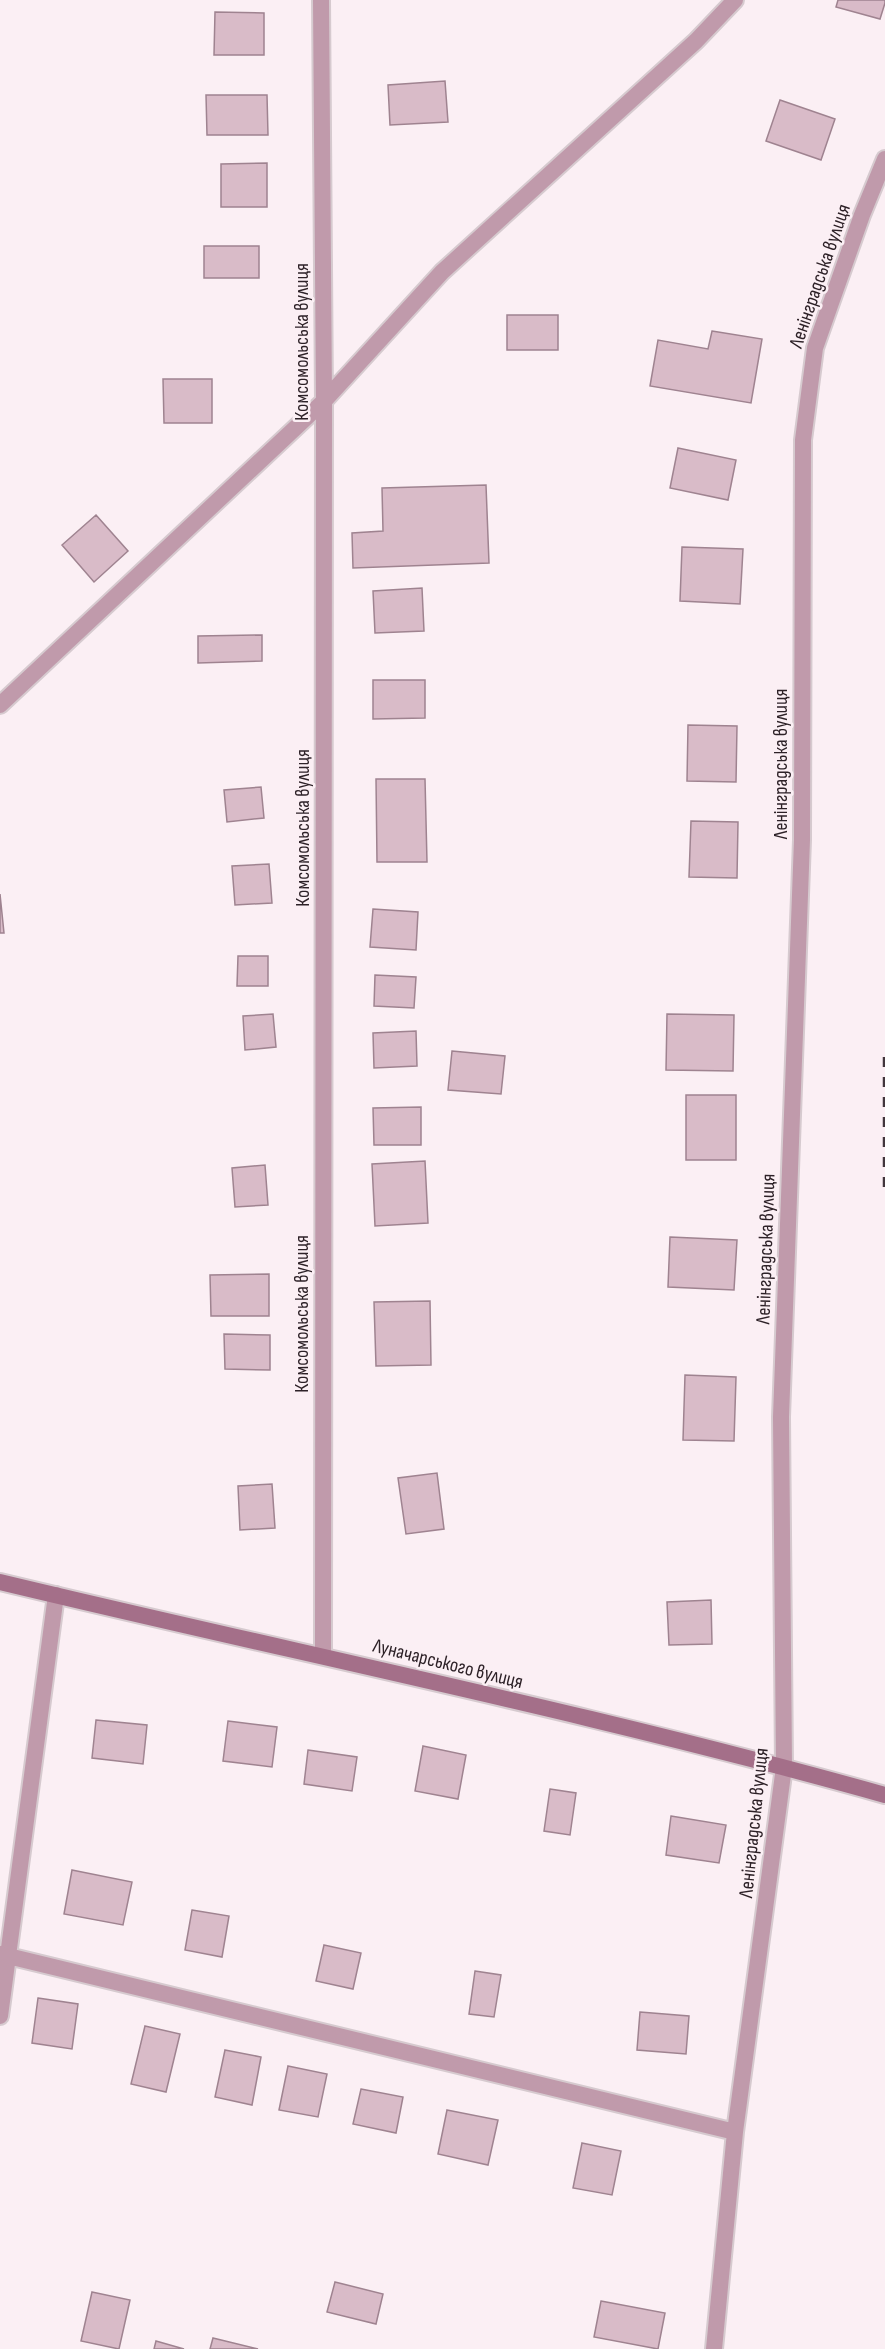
<svg xmlns="http://www.w3.org/2000/svg" width="885" height="2349" font-family="'Sofia Sans Condensed',sans-serif">
  <rect width="100%" height="100%" fill="#fbeff4"/>
  <path fill="#d9bbc8" stroke="#9f8390" stroke-width="1.5" d="M 838,0 L 885,0 L 885,3 L 880,19 L 836,7 Z
    M 215,12 L 264,13 L 264,55 L 214,55 Z
    M 445,81 L 448,122 L 390,125 L 388,85 Z
    M 206,95 L 267,95 L 268,135 L 207,135 Z
    M 780,100 L 835,119 L 821,160 L 766,141 Z
    M 267,163 L 267,207 L 221,207 L 221,164 Z
    M 204,246 L 259,246 L 259,278 L 204,278 Z
    M 507,315 L 558,315 L 558,350 L 507,350 Z
    M 712,331 L 762,339 L 751,403 L 650,386 L 658,340 L 708,349 Z
    M 163,379 L 212,379 L 212,423 L 164,423 Z
    M 678,448 L 736,460 L 728,500 L 670,488 Z
    M 486,485 L 489,563 L 353,568 L 352,533 L 383,531 L 382,488 Z
    M 96,515 L 128,551 L 94,582 L 62,545 Z
    M 682,547 L 743,549 L 740,604 L 680,601 Z
    M 422,588 L 424,631 L 375,633 L 373,591 Z
    M 262,635 L 262,661 L 198,663 L 198,636 Z
    M 373,680 L 425,680 L 425,718 L 373,719 Z
    M 688,725 L 737,726 L 736,782 L 687,781 Z
    M 376,779 L 425,779 L 427,862 L 377,862 Z
    M 261,787 L 264,818 L 227,822 L 224,790 Z
    M 691,821 L 738,822 L 737,878 L 689,877 Z
    M 269,864 L 272,903 L 235,905 L 232,866 Z
    M 0,894 L 4,933 L 0,933 Z
    M 373,909 L 418,912 L 416,950 L 370,947 Z
    M 238,956 L 268,956 L 268,986 L 237,986 Z
    M 375,975 L 416,977 L 414,1008 L 374,1006 Z
    M 273,1014 L 276,1047 L 245,1050 L 243,1016 Z
    M 667,1014 L 734,1015 L 733,1071 L 666,1070 Z
    M 416,1031 L 417,1066 L 374,1068 L 373,1033 Z
    M 452,1051 L 505,1056 L 501,1094 L 448,1090 Z
    M 686,1095 L 736,1095 L 736,1160 L 686,1160 Z
    M 421,1107 L 421,1145 L 374,1145 L 373,1108 Z
    M 425,1161 L 428,1223 L 375,1226 L 372,1164 Z
    M 265,1165 L 268,1205 L 235,1207 L 232,1168 Z
    M 670,1237 L 737,1240 L 734,1290 L 668,1287 Z
    M 269,1274 L 269,1316 L 211,1316 L 210,1275 Z
    M 430,1301 L 431,1365 L 376,1366 L 374,1302 Z
    M 224,1334 L 270,1335 L 270,1370 L 225,1369 Z
    M 685,1375 L 736,1377 L 734,1441 L 683,1440 Z
    M 437,1473 L 444,1529 L 406,1534 L 398,1478 Z
    M 272,1484 L 275,1528 L 240,1530 L 238,1486 Z
    M 711,1600 L 712,1644 L 669,1645 L 667,1602 Z
    M 96,1720 L 147,1725 L 143,1764 L 92,1758 Z
    M 228,1721 L 277,1727 L 272,1767 L 223,1761 Z
    M 423,1746 L 466,1755 L 458,1799 L 415,1791 Z
    M 308,1750 L 357,1757 L 352,1791 L 304,1784 Z
    M 550,1789 L 576,1793 L 570,1835 L 544,1831 Z
    M 671,1816 L 726,1825 L 719,1863 L 666,1855 Z
    M 72,1870 L 132,1882 L 123,1925 L 64,1914 Z
    M 192,1910 L 229,1916 L 222,1957 L 185,1950 Z
    M 324,1945 L 361,1953 L 353,1989 L 316,1981 Z
    M 475,1971 L 501,1975 L 494,2017 L 469,2014 Z
    M 38,1998 L 78,2004 L 72,2049 L 32,2043 Z
    M 640,2012 L 689,2016 L 686,2054 L 637,2050 Z
    M 145,2026 L 180,2034 L 166,2092 L 131,2084 Z
    M 225,2050 L 261,2057 L 252,2105 L 215,2097 Z
    M 288,2066 L 327,2074 L 318,2117 L 279,2110 Z
    M 361,2089 L 403,2097 L 396,2133 L 353,2124 Z
    M 447,2110 L 498,2120 L 488,2165 L 438,2154 Z
    M 582,2143 L 621,2151 L 612,2195 L 573,2188 Z
    M 335,2282 L 383,2294 L 376,2324 L 327,2312 Z
    M 92,2292 L 130,2300 L 119,2349 L 81,2341 Z
    M 601,2301 L 665,2313 L 658,2349 L 594,2337 Z
    M 213,2338 L 258,2349 L 210,2349 Z
    M 156,2341 L 184,2349 L 154,2349 Z"/>
  <g fill="none" stroke-linecap="round" stroke-linejoin="round">
    <defs>
      <path id="minor" d="M 321,0 L 324,401 L 323,1656
        M 0,705 L 324,401 L 442,272 L 696,41 L 735,0
        M 0,1954 L 735,2132
        M 0,2016 L 56,1595
        M 714,2349 L 735,2132 L 784,1767 L 781,1417 L 802,840 L 803,440 L 815,348 L 862,215 L 885,159"/>
      <path id="secondary" d="M 0,1582 C 295,1653 593,1713 885,1795"/>
    </defs>
    <use href="#minor" stroke="#d6cacf" stroke-width="20"/>
    <use href="#secondary" stroke="#d6cacf" stroke-width="20"/>
    <use href="#minor" stroke="#c09aab" stroke-width="16"/>
    <use href="#secondary" stroke="#a46f89" stroke-width="16"/>
    <path stroke="#42363c" stroke-width="4.5" stroke-dasharray="10 10" stroke-linecap="butt" d="M 885,1057 L 885,1192"/>
  </g>
  <g text-anchor="middle" dominant-baseline="central" stroke-width="5" stroke-linejoin="round" paint-order="stroke">
    <g font-size="20" fill="#2d2127" stroke="#fbeff4">
      <text transform="translate(820 276) rotate(-71)">Ленінградська вулиця</text>
      <text transform="translate(302 342) rotate(-90)">Комсомольська вулиця</text>
      <text transform="translate(781 764) rotate(-90)">Ленінградська вулиця</text>
      <text transform="translate(303 828) rotate(-90)">Комсомольська вулиця</text>
      <text transform="translate(766 1249) rotate(-88)">Ленінградська вулиця</text>
      <text transform="translate(302 1314) rotate(-90)">Комсомольська вулиця</text>
      <text transform="translate(448 1664) rotate(14)">Луначарського вулиця</text>
      <text transform="translate(754 1823) rotate(-84)">Ленінградська вулиця</text>
    </g>
  </g>
</svg>
